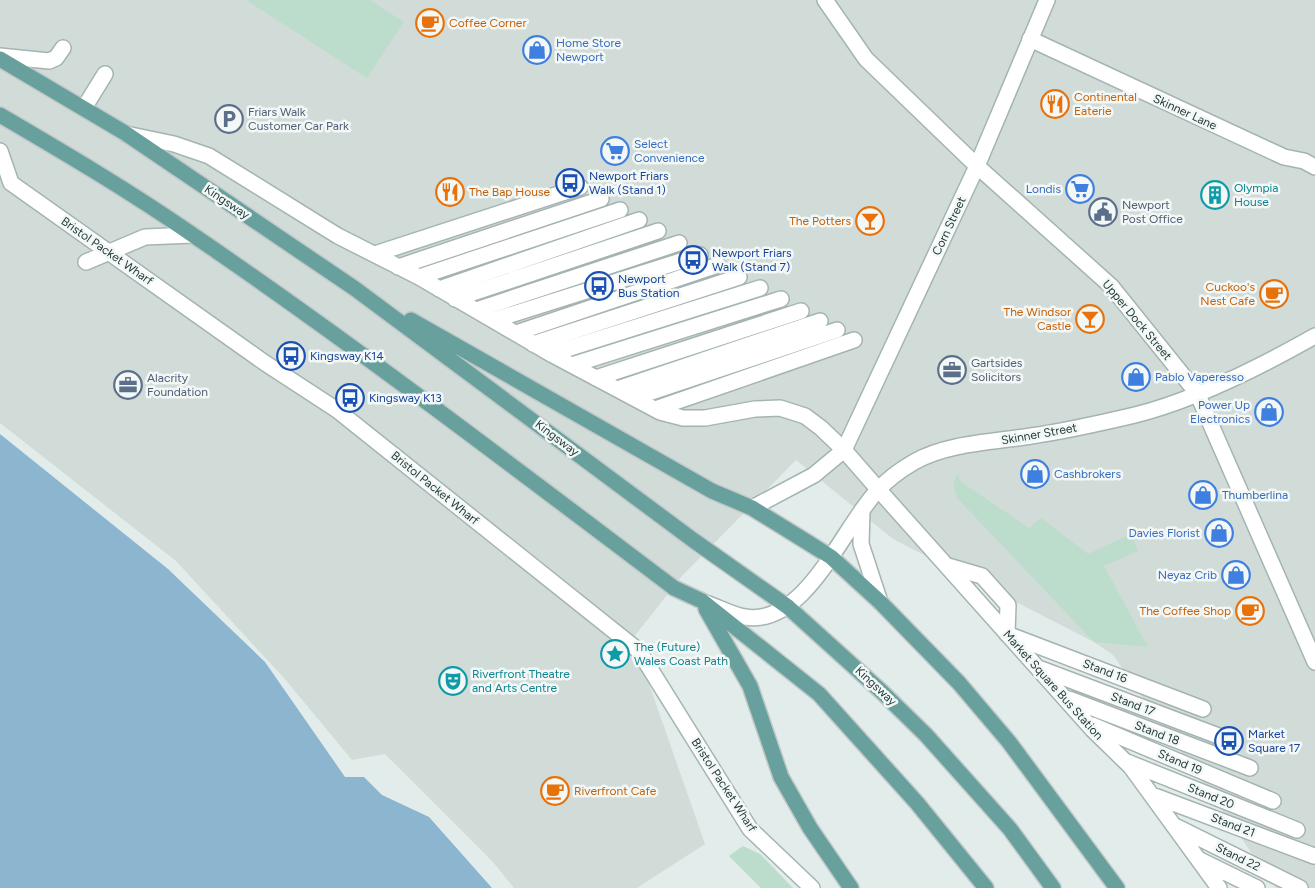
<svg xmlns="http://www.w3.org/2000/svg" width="1315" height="888" font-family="Figtree,sans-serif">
  <rect width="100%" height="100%" fill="#e2ecea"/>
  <path fill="#d1dcd9" d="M 0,0 L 1315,0 L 1315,888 L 1276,888 L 1113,655 L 1094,642 L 893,539 L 796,460 L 682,576 L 633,638 L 705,844 L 637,888 L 514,888 L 493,862 L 385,754 L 352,760 L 284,678 L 176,561 L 0,423 Z"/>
  <path fill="#bcdccc" d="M 246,0 L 370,0 L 404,22 L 367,78 Z
    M 958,474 L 960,481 L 1029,528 L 1041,518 L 1088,554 L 1131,534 L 1138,551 L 1104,566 L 1148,647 L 1094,642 L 957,498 L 953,484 Z
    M 743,846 L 760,854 L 793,888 L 761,888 L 729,856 Z"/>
  <path fill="#8cb5cf" d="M 0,434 L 168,569 L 265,662 L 345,777 L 364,777 L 382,795 L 429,817 L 492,888 L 0,888 Z"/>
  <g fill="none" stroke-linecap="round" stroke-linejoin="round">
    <defs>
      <path id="service" d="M 1030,39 L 1284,157 L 1304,161 L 1315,167
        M 0,56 L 49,61 L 56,58 L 63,48
        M 84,108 L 105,74
        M 126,134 L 174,144 L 209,156 L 338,236 L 419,277 L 551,354 L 660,412 L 683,418 L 705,418 L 755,409 L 780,408 L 805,416 L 821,428 L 844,450
        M 0,151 L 11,183 L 265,363 L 337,410 L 639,651 L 750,829 L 812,888
        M 375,254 L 580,187
        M 86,262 L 145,237 L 193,235
        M 398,267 L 601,199
        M 419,277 L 620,210
        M 439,289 L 639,220
        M 455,299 L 658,231
        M 476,310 L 679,243
        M 494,320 L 700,255
        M 516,333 L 718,265
        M 533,344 L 739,277
        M 551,354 L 760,288
        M 572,365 L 781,299
        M 596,378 L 801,311
        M 617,389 L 820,321
        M 634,398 L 837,330
        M 655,409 L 854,340
        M 878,489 L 1093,730 L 1131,767 L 1219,888
        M 948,566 L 982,576 L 1008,605 L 1007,634 L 1203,709
        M 1041,669 L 1229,740
        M 1069,699 L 1250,768
        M 1092,725 L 1273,801
        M 1127,762 L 1297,830
        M 1152,795 L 1314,856
        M 1177,827 L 1300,888
        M 1200,860 L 1257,888"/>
      <path id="pedestrian" d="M 825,0 L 866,59 L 977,166 L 1047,0
        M 1197,393 L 1315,662"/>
      <path id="minor" d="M 844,450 L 878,489
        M 752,508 L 814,475 L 844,450 L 977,166 L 1111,286 L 1197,393"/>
      <path id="tertiary" d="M 862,510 L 861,544 L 880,602
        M 706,603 C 718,607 732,615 745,617 C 806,627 843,526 878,490 C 887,480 902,469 914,462 C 947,443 994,442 1031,436 C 1066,431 1101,423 1135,415 C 1195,400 1262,366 1315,336"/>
      <path id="primary" d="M 0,59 L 125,133 L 354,288 L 693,540 L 788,607 L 882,692 L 926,735 L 1010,829 L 1053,888
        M 0,115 C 65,153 131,192 193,235 C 357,347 515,468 674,588 L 702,601 L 819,694 L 917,803 L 986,888
        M 411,320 L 712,491 L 752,508 L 807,542 L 831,557 L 880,602 L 959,683 L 1009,742 L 1117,888
        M 706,609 L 750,686 L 781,777 L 810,828 L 851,888"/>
    </defs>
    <use href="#service" stroke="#a5b4b2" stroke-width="18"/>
    <use href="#pedestrian" stroke="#a5b4b2" stroke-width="18"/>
    <use href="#minor" stroke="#a5b4b2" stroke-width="18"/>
    <use href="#tertiary" stroke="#a5b4b2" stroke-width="18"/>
    <use href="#primary" stroke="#c1c8c8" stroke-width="18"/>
    <use href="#service" stroke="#fff" stroke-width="15"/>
    <use href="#pedestrian" stroke="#fff" stroke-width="15"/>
    <use href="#minor" stroke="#fff" stroke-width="15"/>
    <use href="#tertiary" stroke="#fff" stroke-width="15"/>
    <use href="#primary" stroke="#68a09e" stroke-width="15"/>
  </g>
  <defs>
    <symbol id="cafe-ring" viewBox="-11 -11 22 22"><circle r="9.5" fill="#f3f8f7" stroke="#e8710a" stroke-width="1.5"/><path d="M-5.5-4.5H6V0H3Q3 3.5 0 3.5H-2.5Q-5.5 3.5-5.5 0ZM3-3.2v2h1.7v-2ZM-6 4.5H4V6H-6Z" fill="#e8710a"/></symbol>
    <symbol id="shop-ring" viewBox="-11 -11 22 22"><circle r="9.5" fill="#f3f8f7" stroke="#3f7fe0" stroke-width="1.5"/><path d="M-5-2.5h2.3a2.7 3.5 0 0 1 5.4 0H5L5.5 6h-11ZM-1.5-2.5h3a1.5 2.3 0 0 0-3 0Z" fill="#3f7fe0"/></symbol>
    <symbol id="restaurant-ring" viewBox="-11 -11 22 22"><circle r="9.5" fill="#f3f8f7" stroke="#e8710a" stroke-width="1.5"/><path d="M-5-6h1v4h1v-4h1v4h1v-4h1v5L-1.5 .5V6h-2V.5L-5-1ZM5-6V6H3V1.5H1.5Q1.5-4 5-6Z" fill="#e8710a"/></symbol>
    <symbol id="parking-ring" viewBox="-11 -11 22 22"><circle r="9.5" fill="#f3f8f7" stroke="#5c6f8a" stroke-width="1.5"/><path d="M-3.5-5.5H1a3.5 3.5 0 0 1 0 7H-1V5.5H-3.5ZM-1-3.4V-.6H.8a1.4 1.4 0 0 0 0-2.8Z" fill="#5c6f8a"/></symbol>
    <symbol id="supermarket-ring" viewBox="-11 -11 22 22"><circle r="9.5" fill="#f3f8f7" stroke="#3f7fe0" stroke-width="1.5"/><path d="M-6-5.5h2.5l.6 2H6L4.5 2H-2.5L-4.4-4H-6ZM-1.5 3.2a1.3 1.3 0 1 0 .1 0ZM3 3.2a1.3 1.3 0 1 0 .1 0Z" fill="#3f7fe0"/></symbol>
    <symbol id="bus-ring" viewBox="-11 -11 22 22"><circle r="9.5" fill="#f3f8f7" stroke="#1a4fb4" stroke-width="1.5"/><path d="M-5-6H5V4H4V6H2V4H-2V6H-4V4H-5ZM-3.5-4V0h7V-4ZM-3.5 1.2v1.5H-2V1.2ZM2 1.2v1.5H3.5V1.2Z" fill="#1a4fb4"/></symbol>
    <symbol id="building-ring" viewBox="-11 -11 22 22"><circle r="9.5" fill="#f3f8f7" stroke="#0f9aa8" stroke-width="1.5"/><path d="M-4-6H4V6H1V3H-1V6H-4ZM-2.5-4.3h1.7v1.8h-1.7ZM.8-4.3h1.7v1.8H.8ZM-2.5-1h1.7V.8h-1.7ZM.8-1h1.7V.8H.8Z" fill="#0f9aa8"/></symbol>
    <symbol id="civic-ring" viewBox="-11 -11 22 22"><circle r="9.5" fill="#f3f8f7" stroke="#5c6f8a" stroke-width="1.5"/><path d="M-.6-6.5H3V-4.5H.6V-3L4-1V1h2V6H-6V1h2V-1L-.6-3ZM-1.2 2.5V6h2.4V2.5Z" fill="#5c6f8a"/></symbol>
    <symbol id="bar-ring" viewBox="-11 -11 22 22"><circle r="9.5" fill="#f3f8f7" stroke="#e8710a" stroke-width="1.5"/><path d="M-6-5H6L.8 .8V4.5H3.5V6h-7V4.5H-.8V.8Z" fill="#e8710a"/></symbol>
    <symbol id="office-ring" viewBox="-11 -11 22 22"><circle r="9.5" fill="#f3f8f7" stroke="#5c6f8a" stroke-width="1.5"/><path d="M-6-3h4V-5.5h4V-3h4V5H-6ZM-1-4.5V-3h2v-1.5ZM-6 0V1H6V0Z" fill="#5c6f8a"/></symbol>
    <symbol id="sight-ring" viewBox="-11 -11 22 22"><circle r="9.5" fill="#f3f8f7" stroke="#0f9aa8" stroke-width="1.5"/><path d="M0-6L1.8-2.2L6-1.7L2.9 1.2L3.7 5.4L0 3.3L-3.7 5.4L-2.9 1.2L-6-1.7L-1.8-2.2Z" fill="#0f9aa8"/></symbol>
    <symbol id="theatre-ring" viewBox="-11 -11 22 22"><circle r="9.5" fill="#f3f8f7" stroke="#0f9aa8" stroke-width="1.5"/><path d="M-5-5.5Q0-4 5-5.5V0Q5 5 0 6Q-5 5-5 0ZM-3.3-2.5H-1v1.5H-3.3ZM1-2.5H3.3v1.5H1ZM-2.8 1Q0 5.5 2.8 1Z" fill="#0f9aa8"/></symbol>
  </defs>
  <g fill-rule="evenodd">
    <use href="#cafe-ring" x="414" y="7" width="32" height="32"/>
    <use href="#shop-ring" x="521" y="34" width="32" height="32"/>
    <use href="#restaurant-ring" x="1039" y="88" width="32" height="32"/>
    <use href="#parking-ring" x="213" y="103" width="32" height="32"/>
    <use href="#supermarket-ring" x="599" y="135" width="32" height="32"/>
    <use href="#bus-ring" x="554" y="167" width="32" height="32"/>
    <use href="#supermarket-ring" x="1064" y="173" width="32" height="32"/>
    <use href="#restaurant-ring" x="434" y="176" width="32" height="32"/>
    <use href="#building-ring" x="1199" y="179" width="32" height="32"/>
    <use href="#civic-ring" x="1087" y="196" width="32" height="32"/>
    <use href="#bar-ring" x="854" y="205" width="32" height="32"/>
    <use href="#bus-ring" x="677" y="244" width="32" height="32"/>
    <use href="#bus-ring" x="583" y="270" width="32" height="32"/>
    <use href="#cafe-ring" x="1258" y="278" width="32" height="32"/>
    <use href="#bar-ring" x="1074" y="303" width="32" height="32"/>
    <use href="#bus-ring" x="275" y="340" width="32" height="32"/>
    <use href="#office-ring" x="936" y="354" width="32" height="32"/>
    <use href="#shop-ring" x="1120" y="361" width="32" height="32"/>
    <use href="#office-ring" x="112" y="369" width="32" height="32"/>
    <use href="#bus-ring" x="334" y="382" width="32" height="32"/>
    <use href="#shop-ring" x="1253" y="396" width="32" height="32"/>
    <use href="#shop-ring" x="1019" y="458" width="32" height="32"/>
    <use href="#shop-ring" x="1187" y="479" width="32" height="32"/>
    <use href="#shop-ring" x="1203" y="517" width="32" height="32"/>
    <use href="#shop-ring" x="1220" y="559" width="32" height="32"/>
    <use href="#cafe-ring" x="1234" y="595" width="32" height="32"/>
    <use href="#sight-ring" x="599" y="638" width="32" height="32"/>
    <use href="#theatre-ring" x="437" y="665" width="32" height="32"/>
    <use href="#bus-ring" x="1213" y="725" width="32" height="32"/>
    <use href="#cafe-ring" x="539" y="775" width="32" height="32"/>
  </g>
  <g text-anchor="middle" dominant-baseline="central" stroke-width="5" stroke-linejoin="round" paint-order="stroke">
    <g font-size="12" fill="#c56008" stroke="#f3f8f7" text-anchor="start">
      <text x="449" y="23">Coffee Corner</text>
      <text x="1074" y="97">Continental<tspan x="1074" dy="14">Eaterie</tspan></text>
      <text x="469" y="192">The Bap House</text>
      <text x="851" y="221" text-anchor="end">The Potters</text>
      <text x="1255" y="287" text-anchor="end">Cuckoo's<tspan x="1255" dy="14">Nest Cafe</tspan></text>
      <text x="1071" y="312" text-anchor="end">The Windsor<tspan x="1071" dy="14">Castle</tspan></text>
      <text x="1231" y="611" text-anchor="end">The Coffee Shop</text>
      <text x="574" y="791">Riverfront Cafe</text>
    </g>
    <g font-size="12" fill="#366cbe" stroke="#f3f8f7" text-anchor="start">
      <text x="556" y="43">Home Store<tspan x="556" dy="14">Newport</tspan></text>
      <text x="634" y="144">Select<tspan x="634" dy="14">Convenience</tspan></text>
      <text x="1061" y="189" text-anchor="end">Londis</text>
      <text x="1155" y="377">Pablo Vaperesso</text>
      <text x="1250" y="405" text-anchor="end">Power Up<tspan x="1250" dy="14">Electronics</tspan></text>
      <text x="1054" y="474">Cashbrokers</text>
      <text x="1222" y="495">Thumberlina</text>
      <text x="1200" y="533" text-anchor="end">Davies Florist</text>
      <text x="1217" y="575" text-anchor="end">Neyaz Crib</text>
    </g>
    <g font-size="12" fill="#4e5e75" stroke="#f3f8f7" text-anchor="start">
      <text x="248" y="112">Friars Walk<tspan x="248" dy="14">Customer Car Park</tspan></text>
      <text x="1122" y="205">Newport<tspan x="1122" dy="14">Post Office</tspan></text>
      <text x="971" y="363">Gartsides<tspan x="971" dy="14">Solicitors</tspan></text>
      <text x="147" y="378">Alacrity<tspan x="147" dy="14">Foundation</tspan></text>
    </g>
    <g font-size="12" fill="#233c3b" stroke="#f3f8f7">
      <text transform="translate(1185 112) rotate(25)">Skinner Lane</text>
      <text transform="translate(227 202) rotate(34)">Kingsway</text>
      <text transform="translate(949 226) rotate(-65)">Corn Street</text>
      <text transform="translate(107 251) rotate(35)">Bristol Packet Wharf</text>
      <text transform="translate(1137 320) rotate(50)">Upper Dock Street</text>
      <text transform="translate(1039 434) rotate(-10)">Skinner Street</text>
      <text transform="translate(557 438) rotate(37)">Kingsway</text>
      <text transform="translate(435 488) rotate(39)">Bristol Packet Wharf</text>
      <text transform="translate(1105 671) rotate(21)">Stand 16</text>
      <text transform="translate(1053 685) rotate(48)">Market Square Bus Station</text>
      <text transform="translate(876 686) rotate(43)">Kingsway</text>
      <text transform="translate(1133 704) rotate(21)">Stand 17</text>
      <text transform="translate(1157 733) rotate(21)">Stand 18</text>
      <text transform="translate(1180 762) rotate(23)">Stand 19</text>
      <text transform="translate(724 785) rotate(57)">Bristol Packet Wharf</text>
      <text transform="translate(1211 796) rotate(22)">Stand 20</text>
      <text transform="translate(1233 825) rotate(21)">Stand 21</text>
      <text transform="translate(1238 857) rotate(26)">Stand 22</text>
    </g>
    <g font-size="12" fill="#164399" stroke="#f3f8f7" text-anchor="start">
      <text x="589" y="176">Newport Friars<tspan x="589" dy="14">Walk (Stand 1)</tspan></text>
      <text x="712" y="253">Newport Friars<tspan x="712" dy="14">Walk (Stand 7)</tspan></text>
      <text x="618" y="279">Newport<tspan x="618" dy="14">Bus Station</tspan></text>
      <text x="310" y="356">Kingsway K14</text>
      <text x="369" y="398">Kingsway K13</text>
      <text x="1248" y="734">Market<tspan x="1248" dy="14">Square 17</tspan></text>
    </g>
    <g font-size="12" fill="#0d838f" stroke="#f3f8f7" text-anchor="start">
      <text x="1234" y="188">Olympia<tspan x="1234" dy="14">House</tspan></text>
      <text x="634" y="647">The (Future)<tspan x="634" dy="14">Wales Coast Path</tspan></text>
      <text x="472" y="674">Riverfront Theatre<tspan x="472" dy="14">and Arts Centre</tspan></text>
    </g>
  </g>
</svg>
